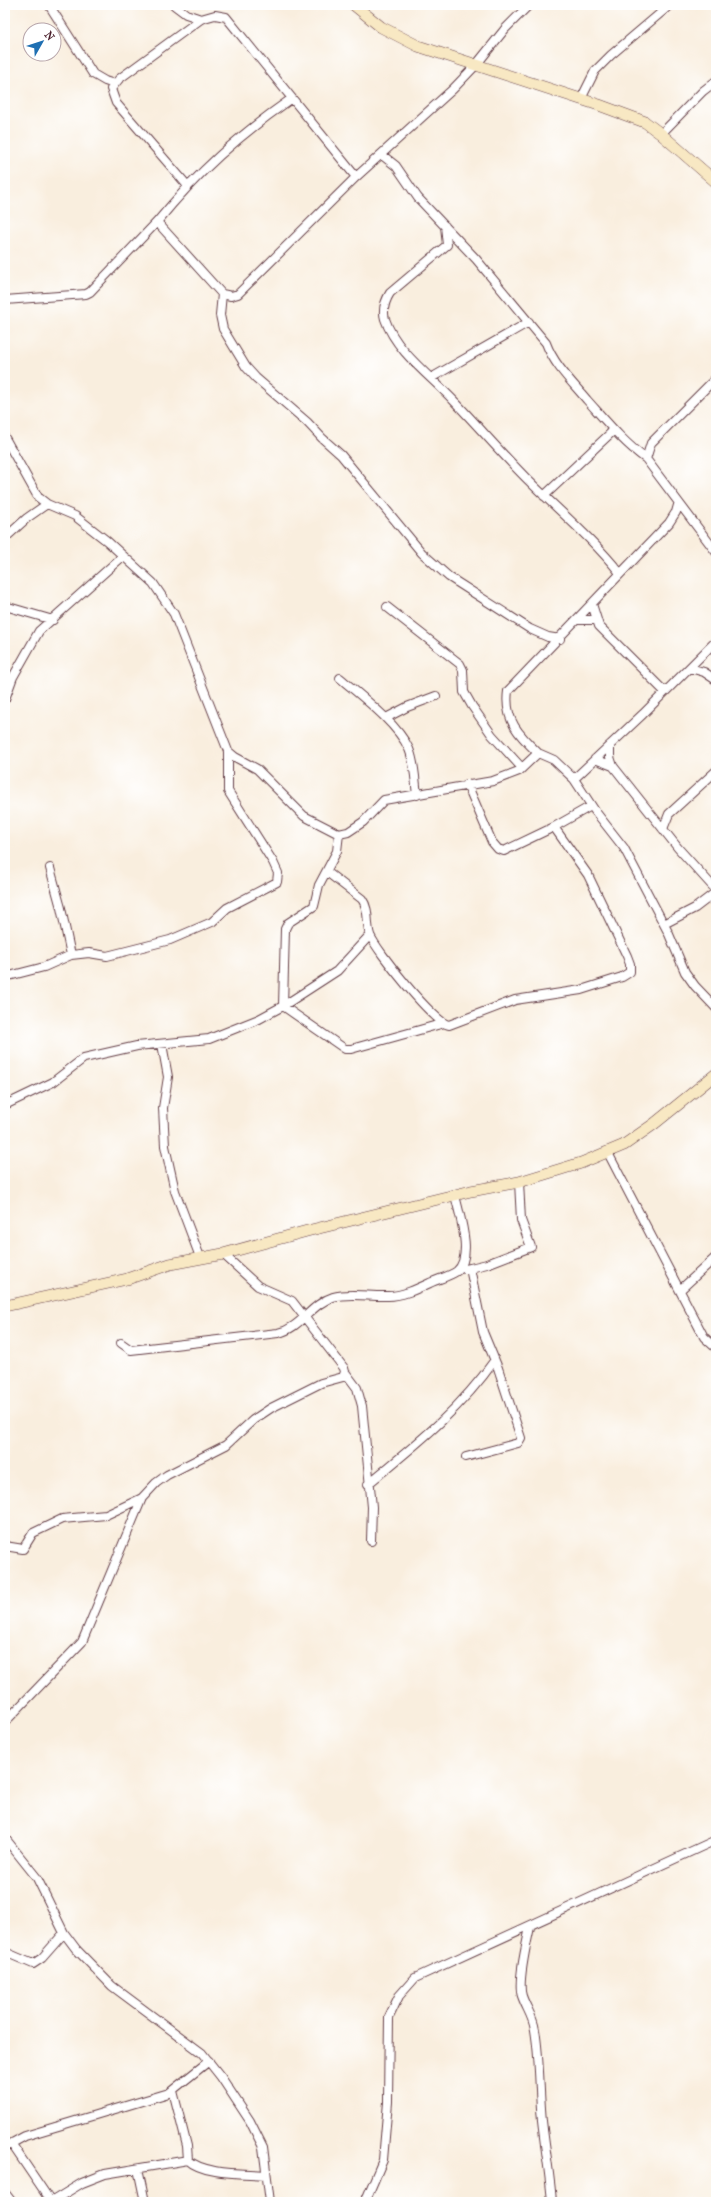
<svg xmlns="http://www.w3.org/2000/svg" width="721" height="2207" font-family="'IM FELL French Canon',serif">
  <rect width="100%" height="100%" fill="#fff"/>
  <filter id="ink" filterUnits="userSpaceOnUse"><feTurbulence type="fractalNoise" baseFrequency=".025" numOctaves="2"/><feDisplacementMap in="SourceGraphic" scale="8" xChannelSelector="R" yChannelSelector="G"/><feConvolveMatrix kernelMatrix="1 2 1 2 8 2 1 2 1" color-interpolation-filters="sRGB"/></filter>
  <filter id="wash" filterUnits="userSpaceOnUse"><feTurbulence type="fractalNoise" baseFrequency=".012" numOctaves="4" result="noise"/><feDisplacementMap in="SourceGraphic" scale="16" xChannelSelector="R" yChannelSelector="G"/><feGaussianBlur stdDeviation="0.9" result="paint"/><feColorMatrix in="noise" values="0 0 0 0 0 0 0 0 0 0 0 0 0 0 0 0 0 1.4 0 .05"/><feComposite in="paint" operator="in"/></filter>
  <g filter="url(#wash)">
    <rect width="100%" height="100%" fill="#f9eede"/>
  </g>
  <g filter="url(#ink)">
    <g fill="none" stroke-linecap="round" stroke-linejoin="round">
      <defs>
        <path id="street" d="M 49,5 L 93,74 L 105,81 L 114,84
          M 174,5 L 186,14 L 201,19
          M 581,99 L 595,71 L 611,55 L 670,5
          M 661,134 L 703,91 L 716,81
          M 382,155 L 396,166 L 418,198 L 476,259 L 546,343 C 554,365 572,382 587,400 C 606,421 623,442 646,459
          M 187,185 L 116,103 L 111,89 L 119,79 L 201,19 L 215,15 L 226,17 L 356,177
          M 157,222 C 198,172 238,136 291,99
          M 445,226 L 447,245 L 390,293 C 385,301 382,309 385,319 C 396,352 432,377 455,402 C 479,427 501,453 526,478 C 557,509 592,538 620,573
          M 222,294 L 220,315 L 223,329 L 246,367 L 256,378 L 307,422 L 322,438 L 341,455 L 422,553 L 449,577 L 530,629 L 548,637 L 560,639
          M 5,300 L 86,294 L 90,292 L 157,222 L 222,294 L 231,296 L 238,294 L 356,177 L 453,89 L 476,65 L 505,29 L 529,5
          M 431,378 L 529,322
          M 716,378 L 651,443 L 646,459 L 716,552
          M 5,438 L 38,497 L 47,504 L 75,516 L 107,541 L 153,583 L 174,614 L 228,751 L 235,757 L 257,769 L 304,816 L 339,834 L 348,832 L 363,822 L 384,800 L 493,781 L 519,771 L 538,753 L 554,760 L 574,779 L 595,811 L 624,848 L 668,932 L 685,972 L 695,986 L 716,1008
          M 544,496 L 614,430
          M 5,538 L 27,518 L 47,504
          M 592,604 L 599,626 L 665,692
          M 5,606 L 53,620
          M 387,607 L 460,664 L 463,670 L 464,692 L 472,706 L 492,735 L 522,768
          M 577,620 L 596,620
          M 690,668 L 704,672 L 716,680
          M 340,678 C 361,696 397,723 409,749 C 415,763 415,780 417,795
          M 5,699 L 13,677 L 39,631 L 123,556
          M 386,718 L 407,707 L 436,696
          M 610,745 L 610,757 L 613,766 L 678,848 L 716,890
          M 538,753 C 519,735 504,720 508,691 L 669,523 L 676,512 L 678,505
          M 595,759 L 613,766
          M 574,779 L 643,714 L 716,641
          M 467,784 L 492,842 L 498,849 L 504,851 L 554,827 L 591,806
          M 663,829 L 669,814 L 716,771
          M 339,834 L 337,851 L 319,885 L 314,906 L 288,923 L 285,929 L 283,1006 L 345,1049 L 351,1049 L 441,1024
          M 50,868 L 61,908 L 71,955
          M 327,872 L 362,899 C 370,910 366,923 370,935 C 376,950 435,1024 449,1025 L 515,1000 L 581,990 L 622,977 L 630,972 L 630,964 L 627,956 L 588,875 L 554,827
          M 664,924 L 695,908 L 716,892
          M 5,977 L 44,967 L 71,955 L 89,953 L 107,956 L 170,940 L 212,922 L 227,908 L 277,882 L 278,873 L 273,862 L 228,791 L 228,751
          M 162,1044 L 168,1077 L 163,1108 L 165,1146 L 175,1191 L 200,1257
          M 5,1105 L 53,1082 L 84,1058 L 137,1046 L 209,1039 L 259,1019 L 283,1006 L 337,971 L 370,935
          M 608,1153 L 704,1337 L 716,1348
          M 466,1269 L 487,1264 L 531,1247 L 521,1220 L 519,1182
          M 680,1290 L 716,1257
          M 121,1343 L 131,1350 L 278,1333 C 301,1328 311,1304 333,1297 C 350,1292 371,1297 388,1296 C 403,1296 419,1288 432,1282 C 439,1279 450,1276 457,1271 C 474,1256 459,1214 455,1195
          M 345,1372 L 357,1388 L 362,1406 L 372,1507 L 371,1541
          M 466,1457 L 518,1443 L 521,1438 L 498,1368 L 483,1332 L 470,1268
          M 368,1484 C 414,1446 460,1410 494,1361
          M 5,1546 L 23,1549 L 33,1533 L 62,1519 L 106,1515 L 142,1498
          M 5,1722 L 82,1642 L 142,1498 L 156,1483 L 167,1475 L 226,1445 L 253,1420 L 271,1408 L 321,1383 L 343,1377 L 345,1372 L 344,1368 L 292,1301 L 258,1286 L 223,1254
          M 5,1838 L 37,1878 L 64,1933 L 76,1949 L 112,1986 L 202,2053 L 221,2077 L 250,2121 L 263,2147 L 270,2202
          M 530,1927 C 527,1942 517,1982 522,1996 C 526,2008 533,2016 535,2030 C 540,2060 539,2090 542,2121 C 545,2148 550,2175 552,2202
          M 5,1952 L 33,1964 L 42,1958 L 64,1933
          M 173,2091 L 187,2146 L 188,2160
          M 11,2143 L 51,2202
          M 5,2147 L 25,2136 L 169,2093 L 209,2061
          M 138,2169 L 145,2202
          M 5,2193 L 12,2202
          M 51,2202 L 82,2183 L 105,2174 L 188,2160 C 204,2175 244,2173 265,2175
          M 365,2202 L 383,2160 L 388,2102 L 389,2017 L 399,1996 L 415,1978 L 716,1840"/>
        <path id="secondary" d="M 354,5 L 381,27 L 418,46 L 599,105 L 645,122 L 661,134 L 716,182
          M 5,1306 L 127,1279 L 170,1264 L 223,1254 L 307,1231 L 471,1191 L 519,1182 L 581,1163 L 624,1145 L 654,1124 L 716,1074"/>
      </defs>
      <use href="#street" stroke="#643e46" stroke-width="10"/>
      <use href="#secondary" stroke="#643e46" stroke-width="12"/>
      <use href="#street" stroke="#fff" stroke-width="8"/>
      <use href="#secondary" stroke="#f8e8c3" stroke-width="11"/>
    </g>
  </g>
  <rect width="721" height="2207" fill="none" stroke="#fff" stroke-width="20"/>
  <g transform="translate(42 42) rotate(51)"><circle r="19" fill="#ffffff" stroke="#b7a5aa"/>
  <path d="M0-3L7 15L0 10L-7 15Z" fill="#1f6fb2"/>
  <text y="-6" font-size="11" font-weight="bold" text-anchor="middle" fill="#4a1f2b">N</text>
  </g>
</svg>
